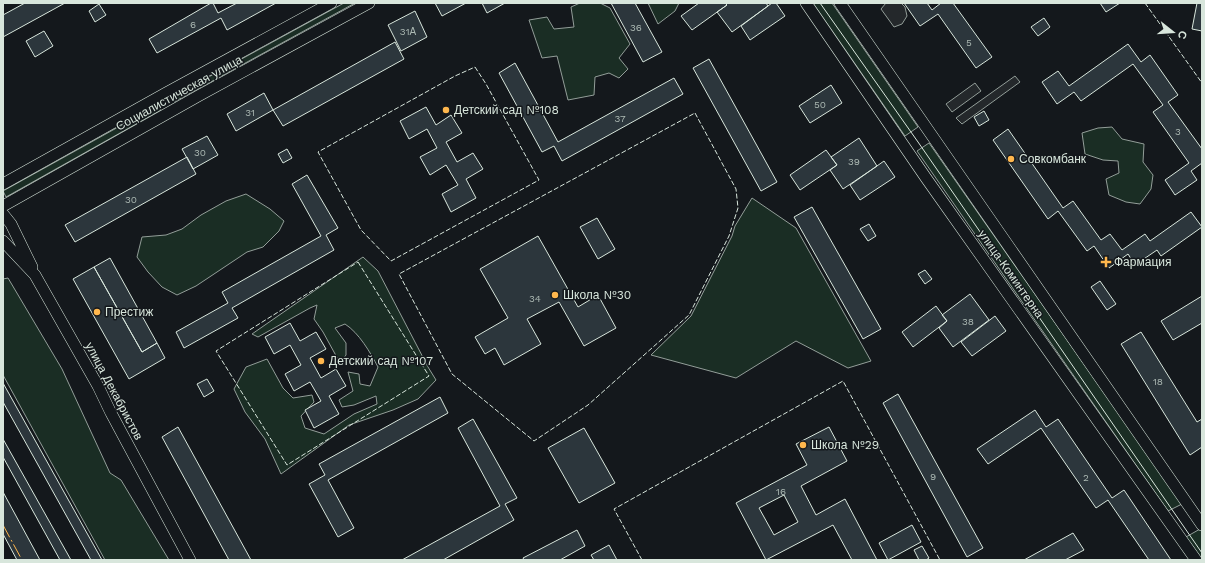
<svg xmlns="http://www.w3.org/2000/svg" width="1205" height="563" font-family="'Work Sans',sans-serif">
  <rect width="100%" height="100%" fill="#14181c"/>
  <path fill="#1a2d24" stroke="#939e99" d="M 344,3 L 355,3 L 174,102 L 172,97 Z
    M 580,3 L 600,3 L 610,8 L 630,44 L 619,58 L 628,69 L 619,78 L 609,73 L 595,77 L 594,95 L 568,100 L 557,56 L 542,58 L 529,20 L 547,17 L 554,29 L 574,27 L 571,7 Z
    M 648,3 L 679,3 L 675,11 L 658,24 Z
    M 813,3 L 832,3 L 918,127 L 905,136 Z
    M 158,105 L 161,110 L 6,197 L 3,191 Z
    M 1112,127 L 1122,139 L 1144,144 L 1143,162 L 1153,175 L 1151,189 L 1140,204 L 1126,202 L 1109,195 L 1106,179 L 1119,173 L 1118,161 L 1103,160 L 1085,154 L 1082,133 L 1098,128 Z
    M 929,143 L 1182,504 L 1168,511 L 917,151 Z
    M 246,194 L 270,209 L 284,221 L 279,231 L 263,247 L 247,252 L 196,286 L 177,295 L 162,287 L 148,272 L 137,257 L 142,237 L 166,235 L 182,229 L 201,215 L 226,201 Z
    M 752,198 L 796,228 L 871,361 L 848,368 L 796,341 L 736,378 L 651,355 L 691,316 L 732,236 L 735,226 Z
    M 363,257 L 378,271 L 428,367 L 436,380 L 418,399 L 393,410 L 349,425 L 281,474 L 265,439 L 245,412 L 234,389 L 246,367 L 267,359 L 283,388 L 293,398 L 312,395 L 314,402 L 301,416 L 305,428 L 324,434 L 354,414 L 377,404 L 376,396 L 354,405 L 342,407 L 339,400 L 353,391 L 348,372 L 359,374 L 360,384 L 370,386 L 378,367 C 370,352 359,333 345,324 L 335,328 L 346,343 L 346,355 L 340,363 L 323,332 L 314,319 L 317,305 L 310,308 L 258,337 L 252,334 Z
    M 8,278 L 62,369 L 110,473 L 121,480 L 169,560 L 105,560 L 3,375 L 3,279 Z
    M 1200,529 L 1202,532 L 1202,559 L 1186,537 Z"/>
  <path fill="#24282b" stroke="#939e99" d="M 886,3 L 901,3 L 905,7 L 907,16 L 902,24 L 894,27 L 881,9 Z
    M 1015,76 L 1020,82 L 962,124 L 956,118 Z
    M 975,83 L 981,91 L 952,112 L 946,104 Z"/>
  <path fill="#2c363c" stroke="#d8e6dc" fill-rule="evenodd" d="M 25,3 L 65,3 L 3,37 L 3,15 Z
    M 211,3 L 213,3 L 218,13 L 237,3 L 276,3 L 227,30 L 221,18 L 157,53 L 149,39 Z
    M 435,3 L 466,3 L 442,16 Z
    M 482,3 L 505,3 L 487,13 Z
    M 611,3 L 635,3 L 662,52 L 643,62 Z
    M 699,3 L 725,3 L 727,5 L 692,30 L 681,16 Z
    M 725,3 L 766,3 L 768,6 L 732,32 L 717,12 L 727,5 Z
    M 772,3 L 776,3 L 785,16 L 750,40 L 741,26 Z
    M 904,3 L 927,3 L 932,10 L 941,3 L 953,3 L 992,57 L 976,68 L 938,14 L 920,26 Z
    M 1100,3 L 1120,3 L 1106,12 Z
    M 1197,3 L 1202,3 L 1202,31 L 1192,29 Z
    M 99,4 L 106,15 L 95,22 L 89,11 Z
    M 415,11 L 427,37 L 401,51 L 388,25 Z
    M 1044,18 L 1050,27 L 1038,36 L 1031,27 Z
    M 44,31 L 53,46 L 35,57 L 26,41 Z
    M 395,42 L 404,59 L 283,126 L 273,110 Z
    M 1128,44 L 1141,62 L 1150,55 L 1178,95 L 1168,102 L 1202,149 L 1202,163 L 1191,171 L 1197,180 L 1175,195 L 1165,180 L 1189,163 L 1153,112 L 1163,105 L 1133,64 L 1081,101 L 1074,92 L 1057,104 L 1042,82 L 1058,71 L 1069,86 Z
    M 709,59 L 777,182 L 761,191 L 693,68 Z
    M 515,63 L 558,142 L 674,78 L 683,94 L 562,161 L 554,146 L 542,152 L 499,73 Z
    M 831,85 L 842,103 L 810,123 L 799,106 Z
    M 264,93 L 273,110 L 236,131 L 227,114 Z
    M 426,107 L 436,125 L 451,115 L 462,133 L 446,142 L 457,162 L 473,153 L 483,169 L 466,179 L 476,198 L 451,212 L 442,194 L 458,185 L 446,165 L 430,175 L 420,157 L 437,148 L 427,129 L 409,139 L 400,121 Z
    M 984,111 L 989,120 L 979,126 L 974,117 Z
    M 1008,129 L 1063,208 L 1073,201 L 1101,240 L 1110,234 L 1122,250 L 1145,234 L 1150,241 L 1191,212 L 1202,227 L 1161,256 L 1157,250 L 1135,265 L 1128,254 L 1109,268 L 1094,246 L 1087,251 L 1058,211 L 1048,219 L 993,140 Z
    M 207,136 L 218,155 L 193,169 L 182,149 Z
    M 859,138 L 877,166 L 843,189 L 830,170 L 837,165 L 831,157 Z
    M 287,149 L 292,158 L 283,163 L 278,154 Z
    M 826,150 L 837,165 L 800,190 L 790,175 Z
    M 187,157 L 196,174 L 75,242 L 65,225 Z
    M 884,161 L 895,177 L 860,200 L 850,185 Z
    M 307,175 L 338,228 L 326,235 L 334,250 L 232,308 L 238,318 L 184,348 L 176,332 L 228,303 L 222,292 L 321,236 L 292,184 Z
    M 812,207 L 881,329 L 863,339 L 794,217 Z
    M 597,218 L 615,249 L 598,259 L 580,227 Z
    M 869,224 L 876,236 L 868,241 L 860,229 Z
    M 538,236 L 578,307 L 598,295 L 616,328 L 584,346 L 559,302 L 527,319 L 541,344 L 504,365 L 495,348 L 485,354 L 475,337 L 508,318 L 480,269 Z
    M 110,258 L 157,343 L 142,352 L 94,267 Z
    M 94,267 L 142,352 L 157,343 L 165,358 L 129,379 L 73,279 Z
    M 925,270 L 932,279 L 925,284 L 918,274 Z
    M 1100,281 L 1116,304 L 1107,310 L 1091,287 Z
    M 970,294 L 989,320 L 953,347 L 939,328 L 947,321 L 942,315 Z
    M 1202,296 L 1202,323 L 1173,340 L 1161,321 Z
    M 936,306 L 947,321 L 913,347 L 902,332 Z
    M 995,316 L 1006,331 L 972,356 L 961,342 Z
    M 290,323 L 300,341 L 316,332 L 326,349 L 310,358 L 321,378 L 336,369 L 346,386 L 329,396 L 339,414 L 314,428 L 305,410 L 321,401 L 310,382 L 294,391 L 285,374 L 301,365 L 290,345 L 274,354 L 265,337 Z
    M 1141,332 L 1197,422 L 1202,419 L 1202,447 L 1190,455 L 1121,344 Z
    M 207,379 L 214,391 L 204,397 L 197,384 Z
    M 3,383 L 102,560 L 91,560 L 3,402 Z
    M 898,394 L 983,548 L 967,557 L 883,403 Z
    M 440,397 L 448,413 L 328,480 L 354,528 L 338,537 L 309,484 L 325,475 L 319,464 Z
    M 1035,410 L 1046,427 L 1058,419 L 1112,498 L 1124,490 L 1171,560 L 1149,560 L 1108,500 L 1096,508 L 1041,428 L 988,464 L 977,449 Z
    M 473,419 L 517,498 L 505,504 L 514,520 L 443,560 L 402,560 L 500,506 L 458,428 Z
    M 178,427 L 251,560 L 229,560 L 162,437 Z
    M 829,427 L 847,461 L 801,486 L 816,515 L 845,499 L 877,560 L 852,560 L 833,525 L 766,560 L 736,503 L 807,465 L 796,444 ZM 784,495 L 798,522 L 774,535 L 759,508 Z
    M 584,428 L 615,483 L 579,503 L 548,448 Z
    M 3,439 L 71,560 L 60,560 L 3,457 Z
    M 3,492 L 40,560 L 17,560 L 3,534 Z
    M 912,525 L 921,542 L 888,560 L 879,543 Z
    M 577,530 L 585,546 L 560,560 L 524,560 L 523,558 Z
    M 1073,533 L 1084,550 L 1065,560 L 1024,560 Z
    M 609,545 L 617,560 L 594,560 L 591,555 Z
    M 922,546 L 929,558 L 926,560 L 919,560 L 914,550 Z"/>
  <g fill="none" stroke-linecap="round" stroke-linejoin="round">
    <defs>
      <path id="tertiary" d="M 806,3 L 926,178 L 1196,560
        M 840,3 L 1202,525
        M 3,184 L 166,93 L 331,3
        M 3,206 L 200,95 L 369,3
        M 3,214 L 11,224 L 32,267
        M 3,241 L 35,275 L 98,386 L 111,413 L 190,560"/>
    </defs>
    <use href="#tertiary" stroke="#d8e6dc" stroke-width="12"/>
    <use href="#tertiary" stroke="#14181c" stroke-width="11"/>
    <path stroke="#d8e6dc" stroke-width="1" d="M 820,3 L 918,142 L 1202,553"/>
    <path stroke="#d8e6dc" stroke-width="1" stroke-dasharray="5 2" stroke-linecap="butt" d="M 1145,3 L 1202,83
      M 475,67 L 486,84 L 539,180 L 391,261 L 361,230 L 318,152 L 455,76 Z
      M 695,113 L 736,189 L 738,208 L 729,236 L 689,315 L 588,405 L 534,441 L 452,374 L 399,274 Z
      M 358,262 L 429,376 L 287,465 L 216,351 Z
      M 642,560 L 614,509 L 843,381 L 940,560"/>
    <path stroke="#ffb74d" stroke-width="1" stroke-dasharray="14 3 2 3" stroke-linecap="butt" d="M 3,525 L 22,560"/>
  </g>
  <g fill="#ffb74d" stroke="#14181c" stroke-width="1.5">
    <circle cx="446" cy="110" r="4"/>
    <circle cx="1011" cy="159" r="4"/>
    <path d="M1104 256h4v4h4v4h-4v4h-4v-4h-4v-4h4z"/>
    <circle cx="555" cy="295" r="4"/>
    <circle cx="97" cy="312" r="4"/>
    <circle cx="321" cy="361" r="4"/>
    <circle cx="803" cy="445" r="4"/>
  </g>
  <g text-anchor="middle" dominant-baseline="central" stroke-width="3" stroke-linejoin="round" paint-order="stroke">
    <g font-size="10" fill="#adbab4">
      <text x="193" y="24">6</text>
      <text x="636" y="27">36</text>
      <text x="408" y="31">31А</text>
      <text x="969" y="42">5</text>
      <text x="820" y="104">50</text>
      <text x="250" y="112">31</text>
      <text x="620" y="118">37</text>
      <text x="1178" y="131">3</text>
      <text x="200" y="152">30</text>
      <text x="854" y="161">39</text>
      <text x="131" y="199">30</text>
      <text x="535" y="298">34</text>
      <text x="968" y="321">38</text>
      <text x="1158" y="381">18</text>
      <text x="933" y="476">9</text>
      <text x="1086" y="477">2</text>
      <text x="781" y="491">16</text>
    </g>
    <g font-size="12" fill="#d8e6dc" stroke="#14181c">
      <text transform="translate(179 93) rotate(-29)">Социалистическая улица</text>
      <text transform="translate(1011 274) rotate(55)">улица Коминтерна</text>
      <text transform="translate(114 391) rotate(62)">улица Декабристов</text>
    </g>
    <g font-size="12" fill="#d8e6dc" stroke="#14181c" text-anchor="start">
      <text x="454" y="110">Детский сад №108</text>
      <text x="1019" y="159">Совкомбанк</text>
      <text x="1114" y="262">Фармация</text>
      <text x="563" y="295">Школа №30</text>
      <text x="105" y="312">Престиж</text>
      <text x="329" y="361">Детский сад №107</text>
      <text x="811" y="445">Школа №29</text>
    </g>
  </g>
  <rect width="1205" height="563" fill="none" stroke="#d8e6dc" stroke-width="8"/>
  <g transform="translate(1173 32) rotate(107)" stroke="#14181c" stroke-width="3" paint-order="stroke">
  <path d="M0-3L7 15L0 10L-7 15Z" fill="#d8e6dc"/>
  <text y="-6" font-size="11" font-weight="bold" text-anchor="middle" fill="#d8e6dc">С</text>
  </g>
</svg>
